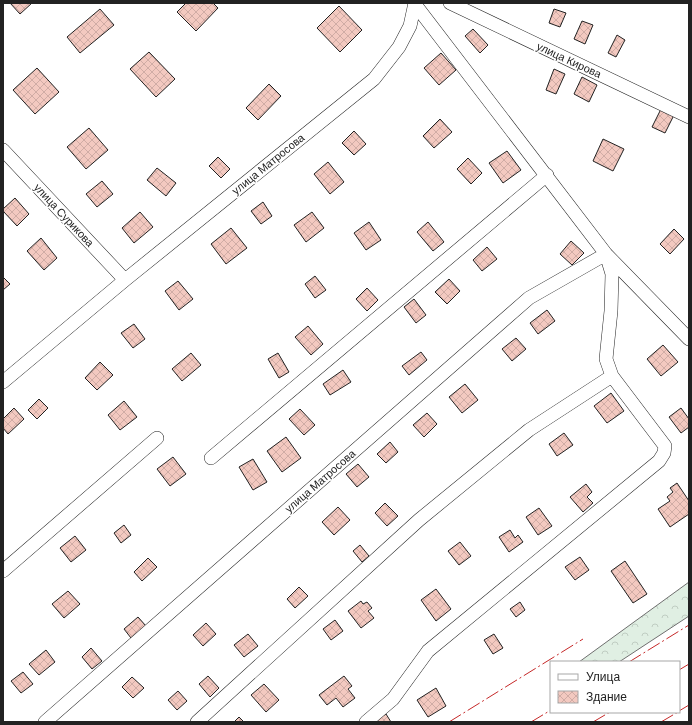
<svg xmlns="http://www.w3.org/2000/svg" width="692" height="725" font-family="'DM Sans',sans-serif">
  <defs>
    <pattern id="forest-crowns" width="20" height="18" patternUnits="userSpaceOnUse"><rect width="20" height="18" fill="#e0efe3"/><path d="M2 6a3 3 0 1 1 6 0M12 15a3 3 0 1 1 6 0" fill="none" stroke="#c0cdc2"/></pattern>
    <pattern id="building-cross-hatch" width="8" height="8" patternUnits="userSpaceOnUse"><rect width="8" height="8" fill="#f3c9c0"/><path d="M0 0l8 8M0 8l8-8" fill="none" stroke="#d0aca5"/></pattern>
  </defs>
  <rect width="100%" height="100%" fill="#fff"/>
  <path fill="url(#forest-crowns)" stroke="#6f6f6f" d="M 689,582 L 689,616 L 619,662 L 579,662 Z"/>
  <path fill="url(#building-cross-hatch)" stroke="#222" d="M 10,3 L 32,3 L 20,14 Z
    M 186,3 L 213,3 L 218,8 L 196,31 L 177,12 Z
    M 339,6 L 362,30 L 340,52 L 317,28 Z
    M 100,9 L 114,25 L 80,53 L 67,37 Z
    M 554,9 L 566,13 L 560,27 L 549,23 Z
    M 582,21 L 593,25 L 585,44 L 574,39 Z
    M 473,29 L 488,45 L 480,53 L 465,36 Z
    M 617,35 L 625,40 L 616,57 L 608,53 Z
    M 149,52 L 175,79 L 156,97 L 130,69 Z
    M 441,53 L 456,70 L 439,85 L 424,68 Z
    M 37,68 L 59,92 L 35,114 L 13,90 Z
    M 554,69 L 565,74 L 556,94 L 546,90 Z
    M 582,77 L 597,85 L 589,102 L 574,94 Z
    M 269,84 L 281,96 L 258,120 L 246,108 Z
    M 661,109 L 674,115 L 665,133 L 652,127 Z
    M 440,119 L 452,132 L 434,148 L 423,136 Z
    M 89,128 L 108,150 L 86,169 L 67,147 Z
    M 354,131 L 366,144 L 354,155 L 342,143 Z
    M 603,139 L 624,149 L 613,171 L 593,161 Z
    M 507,151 L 521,170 L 503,183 L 489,163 Z
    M 218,157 L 230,169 L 221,178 L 209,166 Z
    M 468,158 L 482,173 L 471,184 L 457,169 Z
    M 328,162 L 344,182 L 330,194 L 314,174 Z
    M 157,168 L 176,183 L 166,196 L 147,180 Z
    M 102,181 L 113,194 L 97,207 L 86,194 Z
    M 15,198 L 29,214 L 17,226 L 3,211 L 3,209 Z
    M 263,202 L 272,216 L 261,224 L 251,211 Z
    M 140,212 L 153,227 L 134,243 L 122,228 Z
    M 312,212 L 324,228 L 306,242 L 294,225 Z
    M 369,222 L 381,240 L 366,250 L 354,233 Z
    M 428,222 L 444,242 L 433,251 L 417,232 Z
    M 231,228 L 247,248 L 226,264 L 211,244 Z
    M 674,229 L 684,239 L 670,254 L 660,244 Z
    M 41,238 L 57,258 L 44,270 L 27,251 Z
    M 571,241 L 584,253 L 572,265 L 560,254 Z
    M 487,247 L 497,259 L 482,271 L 473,260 Z
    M 315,276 L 326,290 L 315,298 L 305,284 Z
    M 3,277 L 10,284 L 3,290 Z
    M 449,279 L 460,291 L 447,304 L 435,292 Z
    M 178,281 L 193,299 L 179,310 L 165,291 Z
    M 367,288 L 378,300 L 367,311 L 356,299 Z
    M 414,299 L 426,315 L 416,323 L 404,307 Z
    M 547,310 L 555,321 L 538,334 L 530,323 Z
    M 134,324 L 145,339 L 133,348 L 121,333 Z
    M 308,326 L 323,344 L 311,355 L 295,337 Z
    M 516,338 L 526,349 L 512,361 L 502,349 Z
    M 663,345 L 678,362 L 661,376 L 647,359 Z
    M 421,352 L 427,360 L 409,375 L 402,366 Z
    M 191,353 L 201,365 L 182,381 L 172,369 Z
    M 278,353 L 289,372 L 279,378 L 268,359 Z
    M 100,362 L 113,375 L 97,390 L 85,378 Z
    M 343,370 L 351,382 L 330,395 L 323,384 Z
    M 465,384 L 478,400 L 462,413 L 449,397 Z
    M 611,393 L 624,411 L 607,423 L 594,406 Z
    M 39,399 L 48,408 L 37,419 L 28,410 Z
    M 124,401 L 137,417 L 120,430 L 108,415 Z
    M 14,408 L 24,419 L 8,434 L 3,428 L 3,419 Z
    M 681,408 L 689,419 L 689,427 L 681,433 L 669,417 Z
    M 300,409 L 315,425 L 304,435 L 289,419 Z
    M 427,413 L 437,424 L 424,437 L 413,425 Z
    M 564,433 L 573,445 L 557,456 L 549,444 Z
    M 286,437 L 301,458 L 282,472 L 267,451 Z
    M 390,442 L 398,452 L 386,463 L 377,454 Z
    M 173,457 L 186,474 L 170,486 L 157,469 Z
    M 253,459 L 267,482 L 253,490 L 239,467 Z
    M 358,464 L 369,477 L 357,487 L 346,474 Z
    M 677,483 L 689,501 L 689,514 L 670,527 L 658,509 L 670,501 L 667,497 L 673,492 L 670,488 Z
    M 586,484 L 592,492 L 587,497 L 593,503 L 583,512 L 570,497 Z
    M 385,503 L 398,516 L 387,526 L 375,513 Z
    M 338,507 L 350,520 L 334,535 L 322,522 Z
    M 539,508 L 552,526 L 538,535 L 526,517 Z
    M 124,525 L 131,535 L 121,543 L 114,533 Z
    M 510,530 L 515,538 L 518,535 L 523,542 L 509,552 L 499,537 Z
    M 75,536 L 86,550 L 71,562 L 60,548 Z
    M 460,542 L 471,556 L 459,565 L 448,551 Z
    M 360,545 L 369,556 L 362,562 L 353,551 Z
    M 580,557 L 589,570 L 575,580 L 565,567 Z
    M 148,558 L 157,567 L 142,581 L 134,572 Z
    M 625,561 L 647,594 L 633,603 L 611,571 Z
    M 299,587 L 308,596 L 295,608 L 287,599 Z
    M 436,589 L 451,609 L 436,621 L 421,600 Z
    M 68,591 L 80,604 L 64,618 L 52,604 Z
    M 361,601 L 363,604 L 367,602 L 372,608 L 368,611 L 374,618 L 361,628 L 348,611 Z
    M 520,602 L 525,610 L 516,617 L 510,609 Z
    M 138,617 L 146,626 L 131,638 L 124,629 Z
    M 335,620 L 343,631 L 331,640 L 323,629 Z
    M 206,623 L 216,634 L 203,646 L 193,635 Z
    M 248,634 L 258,646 L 244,657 L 234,645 Z
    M 494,634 L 503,648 L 493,654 L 484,640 Z
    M 91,648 L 102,661 L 92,669 L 82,657 Z
    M 46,650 L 55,662 L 39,675 L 29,664 Z
    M 23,672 L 33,684 L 21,693 L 11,681 Z
    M 208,676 L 219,688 L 210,697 L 199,684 Z
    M 344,676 L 352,686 L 348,689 L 355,698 L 343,707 L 336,698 L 327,705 L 319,695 Z
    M 132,677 L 144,688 L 133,698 L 122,687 Z
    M 264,684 L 279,700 L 266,712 L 251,695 Z
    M 436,688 L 446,706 L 428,717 L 417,700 Z
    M 178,691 L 187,701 L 177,710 L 168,700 Z
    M 386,714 L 391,722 L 371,722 Z
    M 239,717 L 244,722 L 234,722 Z"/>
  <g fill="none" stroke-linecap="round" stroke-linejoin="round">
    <defs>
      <path id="street" d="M 414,3 L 606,254 L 689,339
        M 450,3 L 689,117
        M 3,150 L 125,280
        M 3,382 L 125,280 L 374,79 L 399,47 L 410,26 L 415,3
        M 211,458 L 547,175
        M 3,571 L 157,438
        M 45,722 L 529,298 L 606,254 L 612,274 L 611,311 L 606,359 L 612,376 L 529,430 L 419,520 L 197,722
        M 366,722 L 393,699 L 428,651 L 659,461 L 664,453 L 665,446 L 612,376"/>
    </defs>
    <use href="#street" stroke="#222" stroke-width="14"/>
    <use href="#street" stroke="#fff" stroke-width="13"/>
    <path stroke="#c62828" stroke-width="1" stroke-dasharray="14 3 2 3" stroke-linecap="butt" d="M 629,662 L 689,625
      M 679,670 L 689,664
      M 679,711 L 689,705
      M 449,722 L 583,639
      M 531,722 L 551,710
      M 593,722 L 610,712
      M 661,722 L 678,712"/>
  </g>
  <g text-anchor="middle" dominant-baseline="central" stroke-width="3" stroke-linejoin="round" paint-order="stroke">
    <g font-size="11" fill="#222" stroke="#fff">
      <text transform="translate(569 60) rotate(25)">улица Кирова</text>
      <text transform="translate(268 164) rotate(-39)">улица Матросова</text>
      <text transform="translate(64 215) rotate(47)">улица Сурикова</text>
      <text transform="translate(320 481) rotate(-41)">улица Матросова</text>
    </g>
  </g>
  <rect width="692" height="725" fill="none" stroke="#222222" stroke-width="8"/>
  <rect x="550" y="661" width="130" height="52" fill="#ffffff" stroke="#a7a7a7"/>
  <rect x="558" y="674" width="20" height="6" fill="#ffffff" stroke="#a7a7a7"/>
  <text x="586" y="681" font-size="12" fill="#222222">Улица</text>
  <rect x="558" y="691" width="20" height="12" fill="url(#building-cross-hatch)" stroke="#a7a7a7"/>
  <text x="586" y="701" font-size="12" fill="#222222">Здание</text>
</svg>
